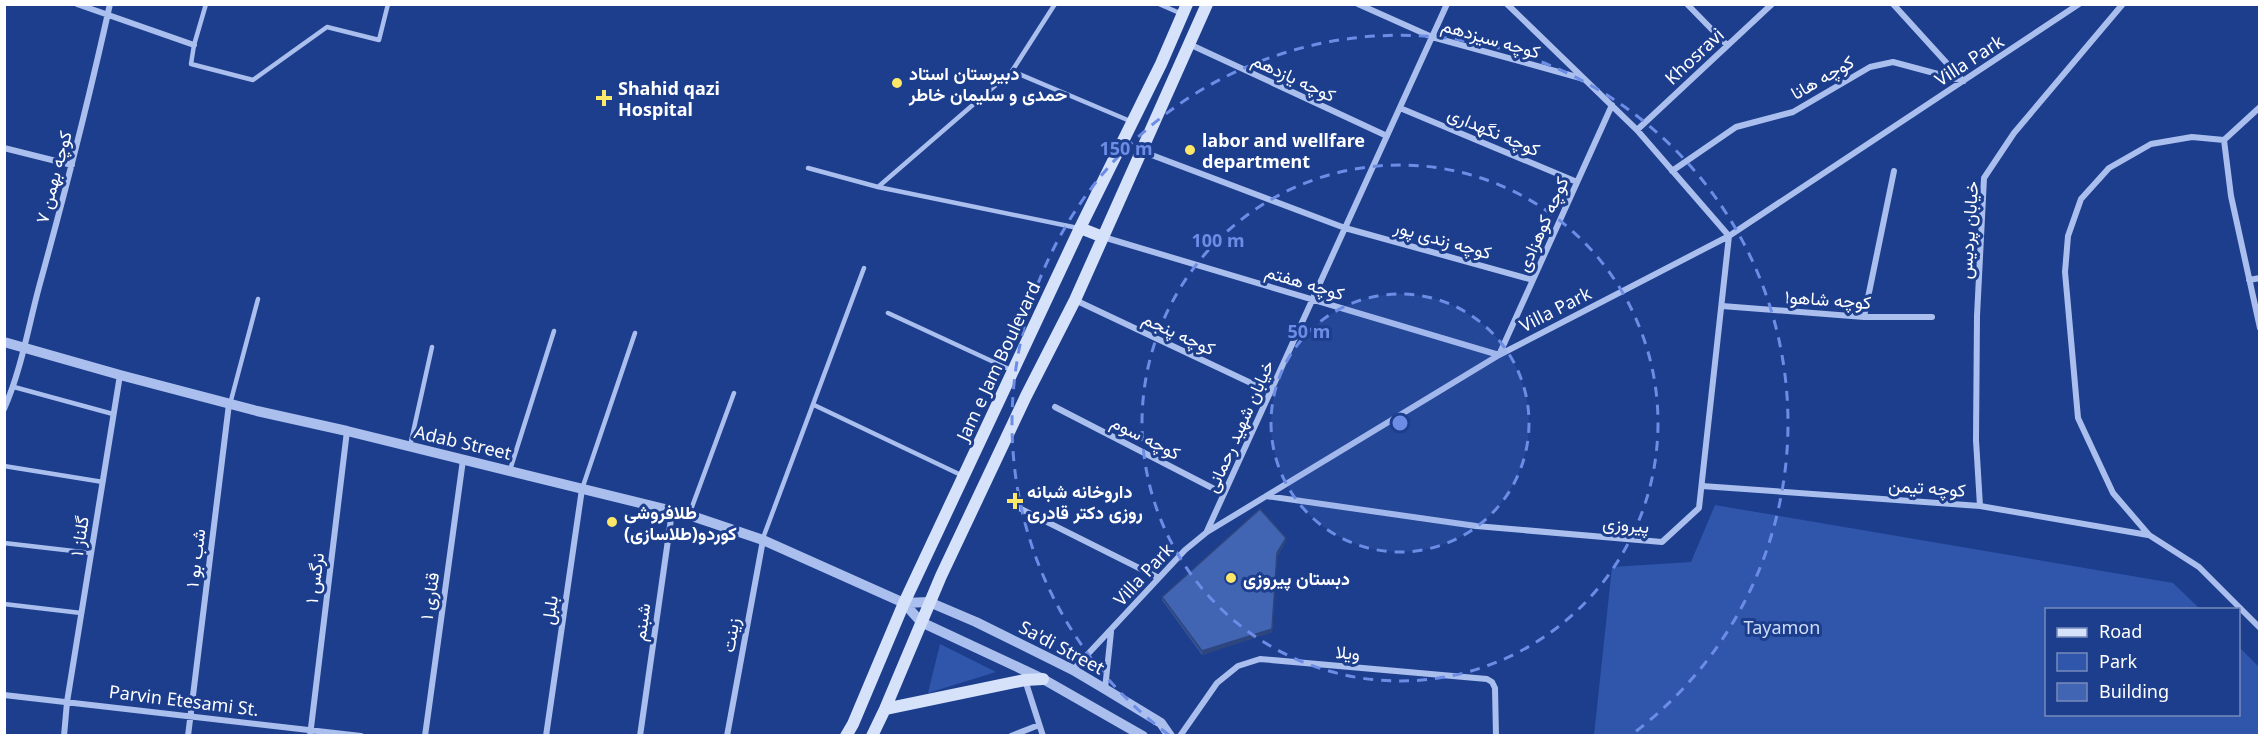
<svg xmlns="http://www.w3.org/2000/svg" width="2264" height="740" font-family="'Noto Sans',Vazirmatn,sans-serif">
  <rect width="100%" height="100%" fill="#1c3e8d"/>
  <path fill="#3056ab" d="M 1715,505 L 2173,583 L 2200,609 L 2046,610 L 2046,714 L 2238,714 L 2239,647 L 2259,667 L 2259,735 L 1594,735 L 1612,567 L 1691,562 Z
    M 940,644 L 996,672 L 928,693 Z"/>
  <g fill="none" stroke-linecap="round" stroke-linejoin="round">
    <path stroke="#aabfed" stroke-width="4.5" d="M 206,4 L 194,45 L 191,64 L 253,80 L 327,27 L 379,40 L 388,4
      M 1159,4 L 1182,14
      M 1012,71 L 1130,121
      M 808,168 L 878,187 L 1078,228
      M 878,187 L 1012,71 L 1055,4
      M 888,313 L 1011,370
      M 14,387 L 113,414
      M 230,404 L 258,299
      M 814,405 L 961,475
      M 410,446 L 432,347
      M 4,466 L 103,482
      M 510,470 L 554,331
      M 582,489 L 635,333
      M 689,515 L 734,393
      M 763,538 L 864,268
      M 4,543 L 91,553
      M 4,604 L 81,613"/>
    <path stroke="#aabfed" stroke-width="6" d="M 77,4 L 194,45
      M 1358,4 L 1432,37 L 1584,79
      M 1507,4 L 1637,130 L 1729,236
      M 1687,4 L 1727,45
      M 1893,4 L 1963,81
      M 1189,44 L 1387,136
      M 1400,108 L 1577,182
      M 1637,130 L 1772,4
      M 2224,140 L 2192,137 L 2151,144 L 2109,168 L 2081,199 L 2068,236 L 2065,272 L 2078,418 L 2113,493 L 2149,535 L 2199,567 L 2260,628
      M 2224,140 L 2231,196 L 2260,328
      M 2224,140 L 2260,107
      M 4,148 L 72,165
      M 1141,151 L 1345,228 L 1533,280
      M 1672,171 L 1736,127 L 1793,112 L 1870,67 L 1893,62 L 1964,81
      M 1103,237 L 1499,355 L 1612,105
      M 2249,280 L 2260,278
      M 1075,300 L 1270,392
      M 1722,306 L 1864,317 L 1932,317
      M 1864,317 L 1894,171
      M 1055,407 L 1224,494
      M 4,409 C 21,371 28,328 39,287 C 65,193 89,99 110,4
      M 1702,486 L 1980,506 L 2148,535
      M 1266,496 L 1476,526 L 1662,542 L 1699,508 L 1729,236
      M 1015,506 L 1159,578
      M 1980,506 L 1976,440 L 1977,316 L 1984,178 L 2014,133 L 2122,5
      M 1207,531 L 1447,4
      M 1073,670 L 1185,550 L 1207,532 L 1499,355 L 1729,236 L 2079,4
      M 1025,680 L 1043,736
      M 1105,689 L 1111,632
      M 4,695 L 361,736
      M 64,736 L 67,702 L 120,375
      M 188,736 L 229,404
      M 310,736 L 347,431
      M 425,736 L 463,460
      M 546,736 L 582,489
      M 640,736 L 672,512
      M 727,736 L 763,540
      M 1011,736 L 1039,725
      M 1180,736 L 1217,683 L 1238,666 L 1260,659 L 1487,679 L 1492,682 L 1495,688 L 1496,736"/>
    <path stroke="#aabfed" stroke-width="10" d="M 4,342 L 120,375 L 257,411 L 347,431 L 689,515 L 763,540 L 904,603 L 921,622 L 1043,679 L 1143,736
      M 904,603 L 929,602 L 976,622 L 1073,670 L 1105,689 L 1161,723 L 1170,736"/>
    <path stroke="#d6e1fa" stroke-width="12" d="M 1080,228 L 1103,237
      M 885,709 L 1025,680 L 1043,679
      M 846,736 L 853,724 L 904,603 L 1080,228 L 1161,64 L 1187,4
      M 872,736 L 885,709 L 941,576 L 1026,396 L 1075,300 L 1207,4"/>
  </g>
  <path fill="#38569a" d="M 1286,541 L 1277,557 L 1272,632 L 1202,655 L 1162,600 L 1162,597 Z"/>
  <path fill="#2e467d" d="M 1286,538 L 1286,541 L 1277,557 L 1272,632 L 1202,655 L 1202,651 Z"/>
  <path fill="#4164b3" stroke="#2e467d" stroke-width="1.5" d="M 1260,509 L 1286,538 L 1277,553 L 1272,629 L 1202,651 L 1162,597 Z"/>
  <circle cx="1400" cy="423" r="129" fill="#6c8ce6" fill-opacity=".12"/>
  <g fill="none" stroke="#6c8ce6" stroke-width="3" stroke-dasharray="10 8">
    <circle cx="1400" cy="423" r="129"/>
    <circle cx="1400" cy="423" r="258"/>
    <path d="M1169 735A388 388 0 1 1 1631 735"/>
  </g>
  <g fill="#fde768" stroke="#1c3e8d" stroke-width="2">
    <circle cx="897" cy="83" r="6"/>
    <path d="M601 89h6v6h6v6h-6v6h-6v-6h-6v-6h6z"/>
    <circle cx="1190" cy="150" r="6"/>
    <path d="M1012 492h6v6h6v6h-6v6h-6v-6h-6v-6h6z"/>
    <circle cx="612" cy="522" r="6"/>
    <circle cx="1231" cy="578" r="6"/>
  </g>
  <g text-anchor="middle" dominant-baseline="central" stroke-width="6" stroke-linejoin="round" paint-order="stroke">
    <g font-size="18" fill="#fff" stroke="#1c3e8d">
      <text transform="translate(1491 38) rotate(16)">کوچه سیزدهم</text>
      <text transform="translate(1694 56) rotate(-43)">Khosravi</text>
      <text transform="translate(1969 60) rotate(-33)">Villa Park</text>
      <text transform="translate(1294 77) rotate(25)">کوچه یازدهم</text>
      <text transform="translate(1822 77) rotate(-30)">کوچه هانا</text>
      <text transform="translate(1494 131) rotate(23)">کوچه نگهداری</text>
      <text transform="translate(53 177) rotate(-75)">کوچه بهمن ۷</text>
      <text transform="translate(1542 224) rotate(-66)">کوچه کوهزادی</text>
      <text transform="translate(1968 230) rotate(-86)">خیابان پردیس</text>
      <text transform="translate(1443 239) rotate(16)">کوچه زندی پور</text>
      <text transform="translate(1305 282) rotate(17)">کوچه هفتم</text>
      <text transform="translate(1828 299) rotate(4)">کوچه شاهو۱</text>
      <text transform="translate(1555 309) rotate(-27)">Villa Park</text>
      <text transform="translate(1179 333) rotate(25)">کوچه پنجم</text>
      <text transform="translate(998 361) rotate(-65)">Jam e Jam Boulevard</text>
      <text transform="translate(1239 426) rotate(-66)">خیابان شهید رحمانی</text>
      <text transform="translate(1146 437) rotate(27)">کوچه سوم</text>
      <text transform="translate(463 442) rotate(13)">Adab Street</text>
      <text transform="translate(1927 487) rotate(4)">کوچه تیمن</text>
      <text transform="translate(1626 524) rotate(5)">پیروزی</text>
      <text transform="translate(79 536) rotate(-81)">گلناز ۱</text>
      <text transform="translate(195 558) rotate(-83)">شب بو ۱</text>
      <text transform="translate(1143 574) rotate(-47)">Villa Park</text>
      <text transform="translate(314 578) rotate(-83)">نرگس ۱</text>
      <text transform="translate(429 596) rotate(-82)">قناری ۱</text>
      <text transform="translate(549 610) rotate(-82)">بلبل</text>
      <text transform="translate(641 622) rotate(-82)">شبنم</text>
      <text transform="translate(730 635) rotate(-80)">زینت</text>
      <text transform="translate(1062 647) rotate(28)">Sa'di Street</text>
      <text transform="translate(1348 652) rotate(5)">ویلا</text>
      <text transform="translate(184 700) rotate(7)">Parvin Etesami St.</text>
    </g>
    <g font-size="18" font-weight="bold" fill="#fff" stroke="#1c3e8d" text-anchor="start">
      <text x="909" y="73">دبیرستان استاد<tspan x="909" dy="21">حمدی و سلیمان خاطر</tspan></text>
      <text x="618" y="88">Shahid qazi<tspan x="618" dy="21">Hospital</tspan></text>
      <text x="1202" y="140">labor and wellfare<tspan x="1202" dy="21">department</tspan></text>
      <text x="1027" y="491">داروخانه شبانه<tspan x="1027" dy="21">روزی دکتر قادری</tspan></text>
      <text x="624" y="512">طلافروشی<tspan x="624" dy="21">کوردو(طلاسازی)</tspan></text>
      <text x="1243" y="578">دبستان پیروزی</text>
    </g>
    <g font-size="18" fill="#cfddf9" stroke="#1c3e8d">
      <text x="1782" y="627">Tayamon</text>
    </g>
  </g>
  <circle cx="1400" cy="423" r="9" fill="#6c8ce6" stroke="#1c3e8d" stroke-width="3"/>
  <g font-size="18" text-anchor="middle" font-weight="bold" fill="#6c8ce6" stroke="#1c3e8d" stroke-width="6" stroke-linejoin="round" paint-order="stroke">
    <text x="1126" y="155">150 m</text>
    <text x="1218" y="247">100 m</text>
    <text x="1309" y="338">50 m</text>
  </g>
  <rect width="2264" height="740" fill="none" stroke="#ffffff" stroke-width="12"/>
  <rect x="2045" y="608" width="195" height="108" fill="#1c3e8d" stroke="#778bbb" stroke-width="1.5"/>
  <rect x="2057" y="628" width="30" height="9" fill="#d6e1fa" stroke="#778bbb" stroke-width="1.5"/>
  <text x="2099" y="638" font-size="18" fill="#ffffff">Road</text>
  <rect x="2057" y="653" width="30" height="18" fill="#3056ab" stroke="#778bbb" stroke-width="1.5"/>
  <text x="2099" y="668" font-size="18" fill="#ffffff">Park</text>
  <rect x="2057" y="683" width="30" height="18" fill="#4164b3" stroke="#778bbb" stroke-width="1.5"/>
  <text x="2099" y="698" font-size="18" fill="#ffffff">Building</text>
</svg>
